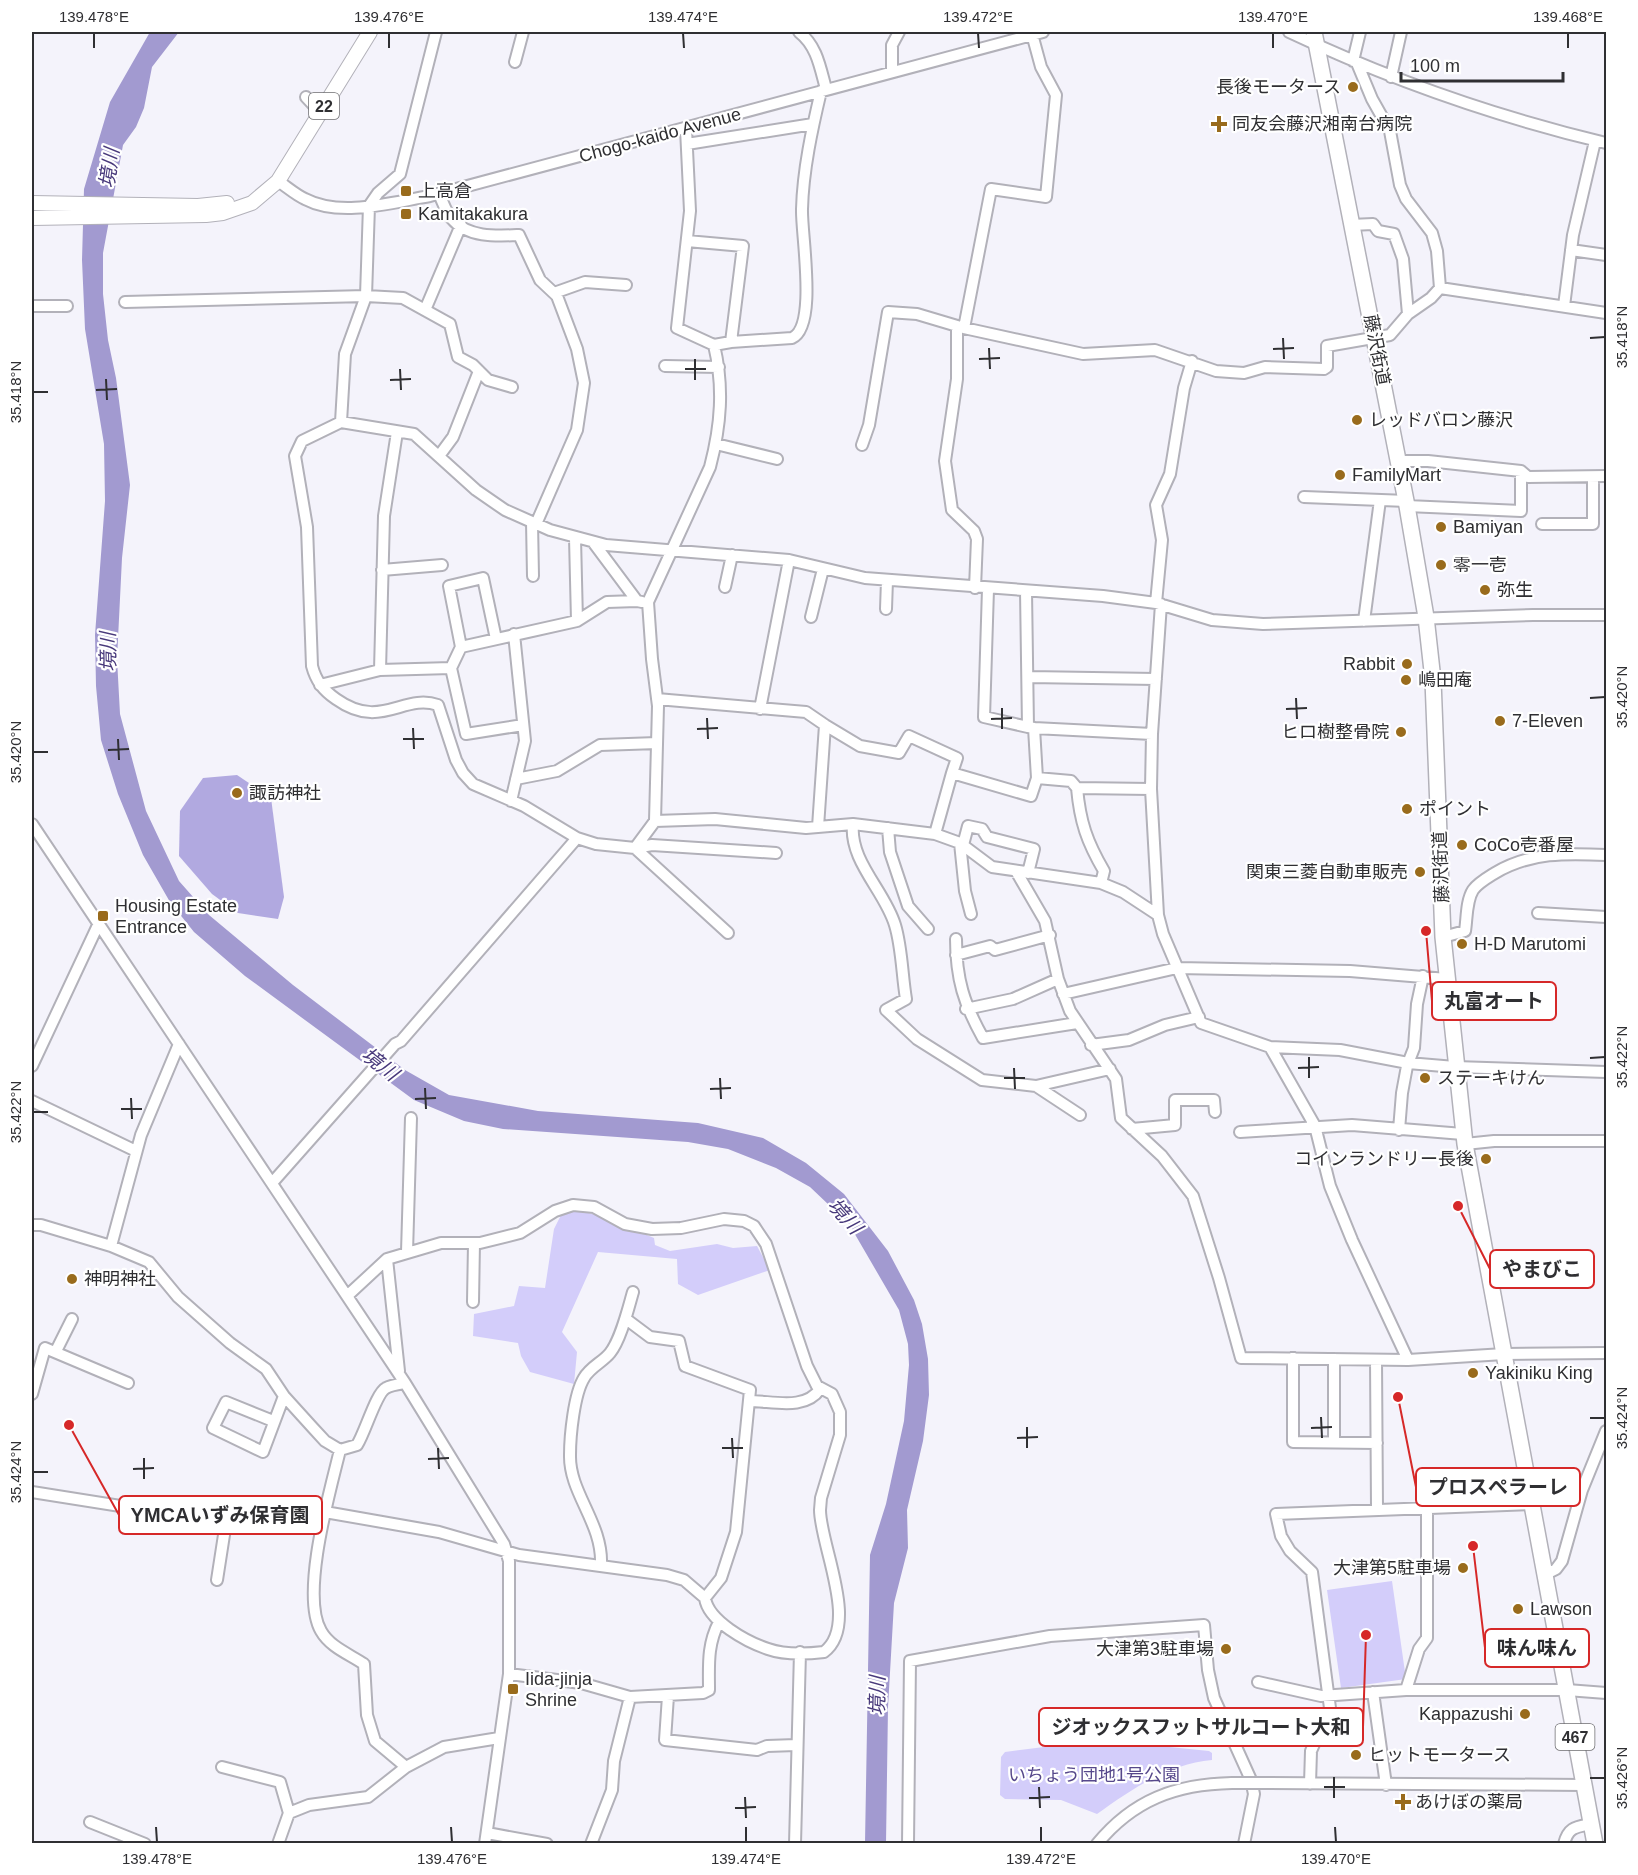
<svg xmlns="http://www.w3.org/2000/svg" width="1638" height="1875" font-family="Arial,'Noto Sans JP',sans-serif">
  <rect width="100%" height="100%" fill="#f4f3fb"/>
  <path fill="#d3cdfa" d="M 577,1210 L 604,1217 L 654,1238 L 655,1245 L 670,1251 L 717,1244 L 733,1248 L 757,1246 L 770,1270 L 698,1295 L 678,1284 L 677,1259 L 598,1252 L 562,1332 L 577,1352 L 574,1384 L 530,1372 L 521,1356 L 518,1343 L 473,1336 L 474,1314 L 514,1306 L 519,1286 L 545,1288 L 554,1229 L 561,1215 Z
    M 1392,1581 L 1406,1679 L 1341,1688 L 1327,1590 Z
    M 1100,1740 L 1209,1751 L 1212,1753 L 1212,1760 C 1168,1764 1132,1789 1097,1814 L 1061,1800 L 1005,1799 L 1000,1795 L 1001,1757 L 1005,1752 Z"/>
  <path fill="#b1a9e0" d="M 237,775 L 271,798 L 284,897 L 278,919 L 238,913 L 212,894 L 179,856 L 180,811 L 203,778 Z"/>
  <path fill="#a29ad0" d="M 150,32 L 179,32 L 152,67 L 144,108 L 136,127 L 123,145 L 103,253 L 103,294 L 108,340 L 116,378 L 130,485 L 122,558 L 117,659 L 120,714 L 146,811 L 179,881 L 209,915 L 293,985 L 405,1070 L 449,1095 L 538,1111 L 698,1123 L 763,1138 L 806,1163 L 844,1194 L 888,1251 L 914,1300 L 922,1324 L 928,1359 L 929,1395 L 923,1441 L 907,1510 L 908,1548 L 894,1603 L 888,1707 L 886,1843 L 865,1843 L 870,1555 L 886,1504 L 904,1421 L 909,1365 L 908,1344 L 899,1310 L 849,1224 L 810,1187 L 776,1168 L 728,1149 L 688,1142 L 503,1129 L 464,1121 L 414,1100 L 245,976 L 194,932 L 170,902 L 143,855 L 118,794 L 101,740 L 96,686 L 95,635 L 105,501 L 104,444 L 85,329 L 82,260 L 84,189 L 110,102 Z"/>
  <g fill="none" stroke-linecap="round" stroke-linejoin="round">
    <defs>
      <path id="minor" d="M 799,32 C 817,46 820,67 826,89
        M 1289,32 C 1391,80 1497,117 1606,143
        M 1353,61 L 1360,32
        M 515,62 L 523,32
        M 892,72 L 892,45 L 899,32
        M 1391,77 L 1401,32
        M 306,97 L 320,112
        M 686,129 L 690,211 L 677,328 L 714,345 L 731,342 L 792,338 C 818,327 801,233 802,209 C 803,170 812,129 821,91
        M 687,144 L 813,124
        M 278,181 C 287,187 296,195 305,199 C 341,218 393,202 430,196 L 1043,32
        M 439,194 C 443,202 446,213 452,219 C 468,238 497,236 519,235 L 540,280 L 557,296 L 577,349 L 584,383 L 577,430 L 536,524
        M 1351,225 L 1373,224 L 1378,231 L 1394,234 L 1403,259 L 1408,314
        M 687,241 L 743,246 L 731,342
        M 1571,250 L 1606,255
        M 1440,288 L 1606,313
        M 554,293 L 585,282 L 626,285
        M 125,302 L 366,296 L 403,298 L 450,324 L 458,357 L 473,365 L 488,380 L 512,387
        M 32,306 L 67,306
        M 1564,306 L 1573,235 L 1595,141
        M 425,310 L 461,225
        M 957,326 L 957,379 L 945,461 L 952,510 L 974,531 L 977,539 L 975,588
        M 964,328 L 1083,354 L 1155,350 L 1216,371 L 1244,373 L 1265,367 L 1324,369 L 1327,367 L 1327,346 L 1390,335 L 1408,314 L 1431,298 L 1440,288 L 1437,251 L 1432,233 L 1406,199 L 1400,185 L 1390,131 L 1372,99 L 1357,63
        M 665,366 L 719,367
        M 341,422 L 345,354 L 366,296 L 369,206 L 378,193 L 400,174 L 436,32
        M 716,444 L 777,459
        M 862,445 L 869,425 L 888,312 L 917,314 L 964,328 L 991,189 L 1046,197 L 1056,95 L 1041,67 L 1032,34
        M 439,456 L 453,437 L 479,371
        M 1399,461 L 1428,461 L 1521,471 L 1528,477 L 1606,476
        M 1304,497 L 1407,501
        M 1407,506 L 1521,511 L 1521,471
        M 532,522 L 533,576
        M 1542,524 L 1593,524 L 1593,477
        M 575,538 L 577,621
        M 593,542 L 637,601 L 642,602
        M 382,570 L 442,565
        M 725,587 L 732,555
        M 988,589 L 984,717 L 1028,727
        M 1156,603 L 1162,540 L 1156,505 L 1170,474 L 1184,388 L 1192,361
        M 1161,604 L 1152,734 L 1151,789 L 1158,915 L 1163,934 L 1201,1023 L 1270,1047 L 1315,1126 L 1330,1186 L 1352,1240 L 1408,1360
        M 886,609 L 887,580
        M 811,617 L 823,569
        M 1364,621 L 1380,500
        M 461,647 L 449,586 L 483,578 L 496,639
        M 451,668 L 466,734 L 523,725
        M 380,670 L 384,516 L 397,432
        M 1029,677 L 1156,679
        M 320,685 L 380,670 L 451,668 L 461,647 L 577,621 L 607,602 L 637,601
        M 657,699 L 806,712 L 825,725 L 818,827
        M 760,709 L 789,560
        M 825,725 L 860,746 L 899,753 L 909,736 L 957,758 L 952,773
        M 1034,728 L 1152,734
        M 1037,778 L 1071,781 L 1077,788
        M 516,779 L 557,771 L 600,745 L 657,743
        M 511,801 L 525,741 L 514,634
        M 655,821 L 715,819 L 806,828 L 853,824 L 935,834 L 960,843 L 992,867 L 1101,883 L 1104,871 C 1087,842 1080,822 1077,788 L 1151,789
        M 32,824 L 405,1383 L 504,1544 L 509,1561 L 509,1674 L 485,1844
        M 853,824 C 849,861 885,891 895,925 C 902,948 902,975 906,999 L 886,1010 L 917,1039 L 982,1080 L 1036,1086 L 1110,1069
        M 888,828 L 890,852 L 908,906 L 928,929
        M 935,834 L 952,773 L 1031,796 L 1037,778 L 1034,728 L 1028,727 L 1026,591
        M 960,843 L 965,891 L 971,914
        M 963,845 L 968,826 L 982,829 L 987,837 L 1034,849 L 1028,873
        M 635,848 L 655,821 L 658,706 L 652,659 L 648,602 L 710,467 C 721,425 724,387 714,345
        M 635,848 L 652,845 L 776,853
        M 1016,871 L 1045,921 L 1058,979 L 1070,1011 L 1116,1079 L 1121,1118 L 1162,1156 L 1193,1196 L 1219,1278 L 1241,1358 L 1408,1360 L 1504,1354 L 1606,1353
        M 1101,883 L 1123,892 L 1158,915
        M 1538,913 L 1606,917
        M 728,933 L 635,848 L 596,844 L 577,838 L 524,806 L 473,784 L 463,773 L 456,760 L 438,705 C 403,693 381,731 336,699 C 323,690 316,681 312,666 L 307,527 L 295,456 L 302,441 L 341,422 L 414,434 L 476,490 L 505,510 L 550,530 L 606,545 L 789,560 L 865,578 L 1103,596 L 1156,603 L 1212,620 L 1263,624 L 1533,615 L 1606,615
        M 1443,937 L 1465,931 C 1467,919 1466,901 1473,890 C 1478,883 1487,878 1495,873 C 1530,852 1567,853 1606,855
        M 956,939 C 956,979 964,1004 983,1038 L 1077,1023
        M 956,955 L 990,946 L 995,950 L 1050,935
        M 1063,994 L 1177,968 L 1350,971 L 1447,979
        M 966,1009 L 1013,999 L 1058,979
        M 1091,1045 L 1129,1040 L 1165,1025 L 1199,1017
        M 1270,1047 L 1340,1050 L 1408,1063 L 1455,1067 L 1606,1072
        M 32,1066 L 99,923
        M 1036,1086 L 1080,1115
        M 32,1101 L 136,1151
        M 1132,1129 L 1175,1125 L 1175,1100 L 1214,1100 L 1215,1112
        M 1399,1130 L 1402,1093 L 1407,1066 L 1414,1048 L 1417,1004 L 1423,976
        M 1240,1132 L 1352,1125 L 1463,1134
        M 1465,1144 L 1494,1141 L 1606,1141
        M 272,1183 L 395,1044 L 401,1041 L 577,838
        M 32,1225 L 41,1225 L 111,1246 L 149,1262 L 178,1297 L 230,1343 L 266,1369 L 284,1396 L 313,1428 L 325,1441 L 340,1450 L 357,1445 C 365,1433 376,1393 386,1388 C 391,1385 399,1384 405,1383
        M 111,1246 L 141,1135 L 179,1044
        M 407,1252 L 411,1118
        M 387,1259 L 399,1371
        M 473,1302 L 474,1243
        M 626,1319 L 650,1337 L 679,1341 L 685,1366 L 750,1390 L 736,1532 L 721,1578 L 705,1598
        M 56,1351 L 72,1319
        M 1293,1358 L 1293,1442 L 1377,1443
        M 1376,1360 L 1377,1508
        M 32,1394 L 45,1348 L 128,1383
        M 749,1401 C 773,1401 805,1411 820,1389
        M 273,1421 L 226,1402 L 213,1428 L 263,1452 L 284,1396
        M 1334,1442 L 1334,1359
        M 340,1450 C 330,1491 300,1595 321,1631 C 330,1647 349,1654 364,1664 L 367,1715 L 375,1741 L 406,1767
        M 32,1492 L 221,1522 L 288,1521 L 322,1525
        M 325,1512 L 439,1532 L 519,1555 L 667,1575 L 684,1580 L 705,1598 C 708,1621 747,1642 768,1649 C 785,1655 807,1654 824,1652 C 860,1625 820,1545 820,1510 L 821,1498 L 840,1435 L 840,1412 L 832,1394 L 817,1386 L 807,1366 L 766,1244 L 754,1226 L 744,1221 L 724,1219 L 681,1228 L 652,1229 L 625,1224 L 594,1207 L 573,1205 L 555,1211 L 520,1233 L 480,1243 L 441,1243 L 387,1259 L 347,1296
        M 601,1565 C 603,1523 569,1493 570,1455 C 570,1436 574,1394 584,1378 C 590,1367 603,1362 610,1353 C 621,1339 628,1309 633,1292
        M 1546,1574 L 1556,1569 L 1562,1561 L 1582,1490 L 1606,1431
        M 217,1580 L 226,1522
        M 509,1674 L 581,1683 L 630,1697 L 703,1693 L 709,1690 C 709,1665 707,1645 719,1622
        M 1258,1682 L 1321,1696 L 1406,1690 L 1567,1690 L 1606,1693
        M 1406,1690 L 1419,1649 L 1427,1638 L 1427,1507
        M 1373,1692 L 1386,1785
        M 668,1696 L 665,1740 L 757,1750 L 767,1746 L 796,1745
        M 222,1767 L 280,1782 L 289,1813 L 278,1844
        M 1267,1783 L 1584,1785
        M 1310,1784 L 1311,1751 L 1330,1708 L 1312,1572 L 1290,1551 L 1281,1536 L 1276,1514 L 1533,1504
        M 289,1813 L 309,1805 L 368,1797 L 406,1767 L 444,1747 L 499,1738
        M 90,1822 L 145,1844
        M 487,1833 L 547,1844
        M 591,1844 L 612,1790 L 614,1761 L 630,1697
        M 795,1844 L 800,1652
        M 908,1844 L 910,1661 L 1050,1636 L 1204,1625 L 1208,1670 L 1214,1698 L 1251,1780 L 1254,1794 L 1244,1844
        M 1097,1844 C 1133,1800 1176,1784 1232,1783
        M 1564,1844 C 1568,1827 1576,1827 1591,1824"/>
      <path id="major" d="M 32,203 L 198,206 L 227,203
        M 32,218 L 206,215 L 223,213 L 252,203 L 278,181 L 370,32"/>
      <path id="highway" d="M 1314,32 L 1407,506 L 1426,617 L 1433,680 L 1443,937 L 1465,1144 L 1595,1844"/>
    </defs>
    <use href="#minor" stroke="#b2b1b9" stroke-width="14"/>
    <use href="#major" stroke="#b2b1b9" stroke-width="16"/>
    <use href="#highway" stroke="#b2b1b9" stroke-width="18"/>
    <use href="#minor" stroke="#fff" stroke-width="10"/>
    <use href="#major" stroke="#fff" stroke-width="14"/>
    <use href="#highway" stroke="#fff" stroke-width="15"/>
    <defs>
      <path id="minor-bridge" d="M 1232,1783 L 1267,1783"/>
    </defs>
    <use href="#minor-bridge" stroke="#b2b1b9" stroke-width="14" stroke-linecap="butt"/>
    <use href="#minor-bridge" stroke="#fff" stroke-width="10"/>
  </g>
  <path fill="none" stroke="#2f2f32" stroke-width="2" d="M 94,33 L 94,48M 389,33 L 389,48M 683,33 L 684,48M 978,33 L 979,48M 1273,33 L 1273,48M 1568,33 L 1568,48M 1283,338 L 1284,359M 1590,338 L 1605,337M 989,348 L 990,369M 1273,349 L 1294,348M 695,359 L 695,380M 979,359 L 1000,358M 400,369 L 401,390M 685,369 L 706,369M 106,379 L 107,400M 390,380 L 411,379M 96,390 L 117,389M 33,392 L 48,392M 1296,698 L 1297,719M 1590,698 L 1605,697M 1002,708 L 1002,729M 1286,709 L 1307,708M 707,718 L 708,739M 991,719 L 1012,718M 413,728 L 414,749M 697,729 L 718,728M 118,739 L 119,760M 403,739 L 424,739M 108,750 L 129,749M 33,752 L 48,752M 1309,1057 L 1309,1078M 1590,1058 L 1605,1057M 1014,1068 L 1015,1089M 1298,1068 L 1319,1067M 720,1078 L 721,1099M 1004,1078 L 1025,1078M 425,1088 L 426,1109M 710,1089 L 731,1088M 131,1098 L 132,1119M 415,1099 L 436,1098M 121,1109 L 142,1109M 33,1112 L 48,1112M 1321,1417 L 1322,1438M 1590,1418 L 1605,1418M 1027,1427 L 1027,1448M 1311,1428 L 1332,1427M 732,1438 L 733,1458M 1017,1438 L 1038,1437M 438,1448 L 439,1469M 722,1448 L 743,1448M 144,1458 L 144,1479M 428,1459 L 449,1458M 133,1469 L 154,1468M 33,1472 L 48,1472M 1334,1777 L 1334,1798M 1590,1778 L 1605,1778M 1039,1787 L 1040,1808M 1324,1787 L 1345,1787M 745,1797 L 746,1818M 1029,1798 L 1050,1797M 735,1808 L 756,1807M 156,1827 L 157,1842M 451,1827 L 452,1842M 746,1827 L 746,1842M 1041,1827 L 1041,1842M 1335,1827 L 1336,1842"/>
  <g fill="#996b1c" stroke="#fff" stroke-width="2">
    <circle cx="1353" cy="87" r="6"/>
    <path d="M1216 115h6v6h6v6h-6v6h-6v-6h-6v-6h6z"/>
    <rect x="400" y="185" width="12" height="12" rx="3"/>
    <rect x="400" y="208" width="12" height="12" rx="3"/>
    <circle cx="1357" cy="420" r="6"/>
    <circle cx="1340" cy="475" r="6"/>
    <circle cx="1441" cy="527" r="6"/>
    <circle cx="1441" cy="565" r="6"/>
    <circle cx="1485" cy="590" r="6"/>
    <circle cx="1407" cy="664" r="6"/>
    <circle cx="1406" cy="680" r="6"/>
    <circle cx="1500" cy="721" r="6"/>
    <circle cx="1401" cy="732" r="6"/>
    <circle cx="237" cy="793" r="6"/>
    <circle cx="1407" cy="809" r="6"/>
    <circle cx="1462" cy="845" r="6"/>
    <circle cx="1420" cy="872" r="6"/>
    <rect x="97" y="910" width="12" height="12" rx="3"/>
    <circle cx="1462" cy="944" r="6"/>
    <circle cx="1425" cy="1078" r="6"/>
    <circle cx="1486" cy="1159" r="6"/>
    <circle cx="72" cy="1279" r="6"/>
    <circle cx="1473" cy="1373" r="6"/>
    <circle cx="1463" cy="1568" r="6"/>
    <circle cx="1518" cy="1609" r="6"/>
    <circle cx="1226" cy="1649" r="6"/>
    <rect x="507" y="1683" width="12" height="12" rx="3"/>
    <circle cx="1525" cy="1714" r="6"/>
    <circle cx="1356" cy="1755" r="6"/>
    <path d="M1400 1793h6v6h6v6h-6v6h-6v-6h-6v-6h6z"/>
  </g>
  <g text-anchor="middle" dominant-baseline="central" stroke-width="4.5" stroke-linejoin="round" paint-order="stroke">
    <g fill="#fff" stroke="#6d6d70" stroke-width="1.5">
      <rect x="309" y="93" width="30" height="26" rx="4.5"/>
      <rect x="1555.5" y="1724" width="39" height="26" rx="4.5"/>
    </g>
    <g font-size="16" font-weight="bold" fill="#2f2f32">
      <text x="324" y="106">22</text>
      <text x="1575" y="1737">467</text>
    </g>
    <g font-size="18" fill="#2f2f32" stroke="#fff" text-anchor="start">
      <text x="1341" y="87" text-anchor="end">長後モータース</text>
      <text x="1232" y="124">同友会藤沢湘南台病院</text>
      <text x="418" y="191">上高倉</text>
      <text x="418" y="214">Kamitakakura</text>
      <text x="1369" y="420">レッドバロン藤沢</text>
      <text x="1352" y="475">FamilyMart</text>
      <text x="1453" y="527">Bamiyan</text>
      <text x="1453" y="565">零一壱</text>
      <text x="1497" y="590">弥生</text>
      <text x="1395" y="664" text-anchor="end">Rabbit</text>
      <text x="1418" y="680">嶋田庵</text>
      <text x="1512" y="721">7-Eleven</text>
      <text x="1389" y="732" text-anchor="end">ヒロ樹整骨院</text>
      <text x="249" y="793">諏訪神社</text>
      <text x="1419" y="809">ポイント</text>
      <text x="1474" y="845">CoCo壱番屋</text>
      <text x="1408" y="872" text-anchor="end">関東三菱自動車販売</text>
      <text x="115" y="906">Housing Estate<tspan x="115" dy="21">Entrance</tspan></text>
      <text x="1474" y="944">H-D Marutomi</text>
      <text x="1437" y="1078">ステーキけん</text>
      <text x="1474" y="1159" text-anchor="end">コインランドリー長後</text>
      <text x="84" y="1279">神明神社</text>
      <text x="1485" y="1373">Yakiniku King</text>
      <text x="1451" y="1568" text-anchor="end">大津第5駐車場</text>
      <text x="1530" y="1609">Lawson</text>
      <text x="1214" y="1649" text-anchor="end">大津第3駐車場</text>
      <text x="525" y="1679">Iida-jinja<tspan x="525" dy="21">Shrine</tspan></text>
      <text x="1513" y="1714" text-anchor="end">Kappazushi</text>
      <text x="1368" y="1755">ヒットモータース</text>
      <text x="1415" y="1802">あけぼの薬局</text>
    </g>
    <g font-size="18" fill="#2f2f32" stroke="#fff">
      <text transform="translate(660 135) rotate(-15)">Chogo-kaido Avenue</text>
      <text transform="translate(1377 350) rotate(79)">藤沢街道</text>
      <text transform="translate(1441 867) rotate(-92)">藤沢街道</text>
    </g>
    <g font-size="18" fill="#56488b" stroke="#fff">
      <text x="1094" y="1775">いちょう団地1号公園</text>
    </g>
    <g font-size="20" font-style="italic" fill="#48397b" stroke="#fff">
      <text transform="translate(109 168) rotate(-82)">境川</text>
      <text transform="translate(108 652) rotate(-91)">境川</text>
      <text transform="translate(380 1064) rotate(38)">境川</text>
      <text transform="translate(845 1216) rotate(48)">境川</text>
      <text transform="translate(877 1696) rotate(-89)">境川</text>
    </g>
  </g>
  <path fill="none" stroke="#d62828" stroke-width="2" d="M1426 931L1432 1001M1458 1206L1490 1269M1398 1397L1416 1487M69 1425L119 1515M1473 1546L1485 1648M1366 1635L1363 1727"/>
  <g fill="#d62828" stroke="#fff" stroke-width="2">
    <circle cx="1426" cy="931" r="6"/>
    <circle cx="1458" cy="1206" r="6"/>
    <circle cx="1398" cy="1397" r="6"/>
    <circle cx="69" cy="1425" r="6"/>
    <circle cx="1473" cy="1546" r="6"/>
    <circle cx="1366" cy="1635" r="6"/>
  </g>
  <g fill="#fff" stroke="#d62828" stroke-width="2">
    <rect x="1432" y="982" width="124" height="38" rx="6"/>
    <rect x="1490" y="1250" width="104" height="38" rx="6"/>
    <rect x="1416" y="1468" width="164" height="38" rx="6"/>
    <rect x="119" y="1496" width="203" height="38" rx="6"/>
    <rect x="1485" y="1629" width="104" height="38" rx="6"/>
    <rect x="1039" y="1708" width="324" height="38" rx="6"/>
  </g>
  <g font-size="20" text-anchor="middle" font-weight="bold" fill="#2f2f32">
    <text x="1494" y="1008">丸富オート</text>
    <text x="1542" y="1276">やまびこ</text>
    <text x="1498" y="1494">プロスぺラーレ</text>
    <text x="220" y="1522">YMCAいずみ保育園</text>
    <text x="1537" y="1655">味ん味ん</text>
    <text x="1201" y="1734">ジオックスフットサルコート大和</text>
  </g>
  <rect width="1638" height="1875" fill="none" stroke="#ffffff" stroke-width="66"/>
  <path d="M1401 72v9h162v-9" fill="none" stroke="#2f2f32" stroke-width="3"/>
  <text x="1410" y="72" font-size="18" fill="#2f2f32" stroke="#ffffff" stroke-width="4.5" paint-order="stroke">100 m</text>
  <rect x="33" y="33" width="1572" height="1809" fill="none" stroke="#2f2f32" stroke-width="2"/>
  <g font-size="15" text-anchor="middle" fill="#2f2f32">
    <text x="94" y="22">139.478°E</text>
    <text x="389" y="22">139.476°E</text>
    <text x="683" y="22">139.474°E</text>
    <text x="978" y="22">139.472°E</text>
    <text x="1273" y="22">139.470°E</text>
    <text x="1568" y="22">139.468°E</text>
    <text transform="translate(1622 337) rotate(-90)" y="5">35.418°N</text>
    <text transform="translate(16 392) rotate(-90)" y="5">35.418°N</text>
    <text transform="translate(1622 697) rotate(-90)" y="5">35.420°N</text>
    <text transform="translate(16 752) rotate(-90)" y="5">35.420°N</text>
    <text transform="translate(1622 1057) rotate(-90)" y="5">35.422°N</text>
    <text transform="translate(16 1112) rotate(-90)" y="5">35.422°N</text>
    <text transform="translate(1622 1418) rotate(-90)" y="5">35.424°N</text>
    <text transform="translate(16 1472) rotate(-90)" y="5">35.424°N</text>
    <text transform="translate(1622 1778) rotate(-90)" y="5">35.426°N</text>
    <text x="157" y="1864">139.478°E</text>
    <text x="452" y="1864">139.476°E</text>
    <text x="746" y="1864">139.474°E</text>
    <text x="1041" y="1864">139.472°E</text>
    <text x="1336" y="1864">139.470°E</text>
  </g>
</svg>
